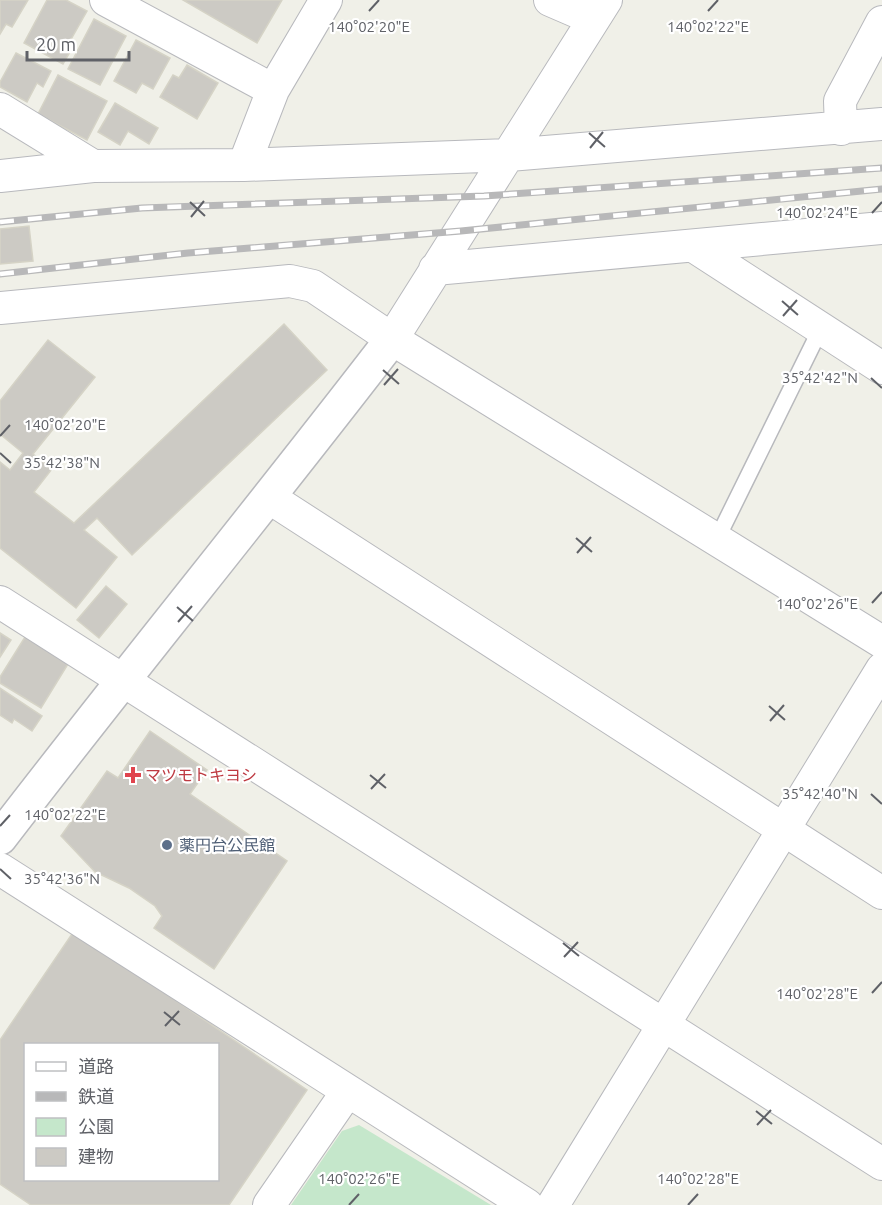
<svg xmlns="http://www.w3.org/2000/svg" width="882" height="1205" font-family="Ubuntu,'Noto Sans JP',sans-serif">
  <rect width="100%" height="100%" fill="#f0f0e8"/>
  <path fill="#c5e7cb" d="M 359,1125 L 491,1205 L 291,1205 L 342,1131 Z"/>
  <path fill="#cccac4" stroke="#d5d3c6" stroke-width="1.5" fill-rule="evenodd" d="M 0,0 L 28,0 L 12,27 L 6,24 L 0,34 Z
    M 47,0 L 66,0 L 87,11 L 69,43 L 74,45 L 63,64 L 24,43 Z
    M 183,0 L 282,0 L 257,43 Z
    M 94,19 L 126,36 L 100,85 L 68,69 Z
    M 136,40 L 170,58 L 153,89 L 142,83 L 136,93 L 114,81 Z
    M 16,53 L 51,71 L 43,87 L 37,83 L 27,102 L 0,87 L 0,82 Z
    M 187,65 L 218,83 L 197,119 L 160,97 L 173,75 L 179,78 Z
    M 58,75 L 107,101 L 87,140 L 38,114 Z
    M 115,103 L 158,128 L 149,144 L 128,131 L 120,145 L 98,132 Z
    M 29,226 L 33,261 L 0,264 L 0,229 Z
    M 284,324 L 327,370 L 132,555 L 97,518 L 84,530 L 117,557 L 76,608 L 0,548 L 0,462 L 10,470 L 23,453 L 0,434 L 0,401 L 48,340 L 95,377 L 33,454 L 52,469 L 34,492 L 74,523 Z
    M 106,586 L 127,604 L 99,638 L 77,620 Z
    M 0,633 L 11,640 L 0,657 Z
    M 25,637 L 68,664 L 41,708 L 0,683 L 0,677 Z
    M 0,688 L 42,716 L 32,731 L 14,719 L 12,723 L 0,715 Z
    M 150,731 L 207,770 L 190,794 L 287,861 L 214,969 L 154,928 L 162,916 L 155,906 L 129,888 L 95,872 L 61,836 L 107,771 L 118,778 Z
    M 74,931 L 307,1090 L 229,1205 L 31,1205 L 0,1184 L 0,1040 ZM 26,1044 L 218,1044 L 218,1180 L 26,1180 Z"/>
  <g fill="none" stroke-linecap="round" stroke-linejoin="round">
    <defs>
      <path id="service" d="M 717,539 L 821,328"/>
      <path id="minor" d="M 106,0 L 273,90
        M 550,0 L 594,19
        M 0,109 L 93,166
        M 841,129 L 840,101 L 882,22
        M 244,165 L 273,90 L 326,0
        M 0,176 L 93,166 L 244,165 L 509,155 L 882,124
        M 695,247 L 882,368
        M 435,269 L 882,228
        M 0,308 L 290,281 L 313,286 L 392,339 L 882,642
        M 392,339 L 606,0
        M 270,498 L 882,893
        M 0,602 L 882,1164
        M 0,869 L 527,1205
        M 269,1205 L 347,1092
        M 553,1205 L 882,669"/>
      <path id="tertiary" d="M 0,838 C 129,670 263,507 392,339"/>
    </defs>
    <use href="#service" stroke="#b8b9bd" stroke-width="18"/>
    <use href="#minor" stroke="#b8b9bd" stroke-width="34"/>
    <use href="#tertiary" stroke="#b8b9bd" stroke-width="36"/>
    <use href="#service" stroke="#fff" stroke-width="15"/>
    <use href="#minor" stroke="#fff" stroke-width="32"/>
    <use href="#tertiary" stroke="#fff" stroke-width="33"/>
    <defs>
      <path id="rail" d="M 0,222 L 142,208 L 484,196 L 882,168
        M 0,274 L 188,253 L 461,231 L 882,189"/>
    </defs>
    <use href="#rail" stroke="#b8b8b9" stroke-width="7"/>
    <use href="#rail" stroke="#fff" stroke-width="4.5" stroke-dasharray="14" stroke-linecap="butt"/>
  </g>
  <path fill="none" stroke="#5f6167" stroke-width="2" d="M 369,11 L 379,0M 708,11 L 718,0M 589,133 L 605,147M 590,148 L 603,132M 190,202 L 205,216M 872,213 L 882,202M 191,217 L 204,201M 782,301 L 798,315M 783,316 L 797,300M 383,370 L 399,384M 871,378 L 882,388M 384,385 L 398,369M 0,436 L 10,425M 0,453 L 11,463M 576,538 L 592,552M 577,553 L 591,537M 872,603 L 882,592M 177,607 L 193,621M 178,622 L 192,606M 769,706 L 785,720M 770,721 L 784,705M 370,775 L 386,788M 371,789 L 385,774M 871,794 L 882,804M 0,826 L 10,815M 0,869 L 11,879M 563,943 L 579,956M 564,957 L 578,942M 872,993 L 882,982M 164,1012 L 180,1025M 165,1026 L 179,1011M 756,1111 L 772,1124M 757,1125 L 771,1110M 349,1205 L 359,1194M 688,1205 L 698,1194"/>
  <path fill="#e0444e" stroke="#fff" stroke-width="2" d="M130 766h6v6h6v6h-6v6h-6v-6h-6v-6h6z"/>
  <circle fill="#5c6f8a" stroke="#fff" stroke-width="2" cx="167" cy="845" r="6"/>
  <g text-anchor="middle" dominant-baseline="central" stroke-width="4.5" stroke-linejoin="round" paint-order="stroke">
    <g font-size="16" fill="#be3a42" stroke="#fff" text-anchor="start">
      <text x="145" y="775">マツモトキヨシ</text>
    </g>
    <g font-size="16" fill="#4e5e75" stroke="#fff" text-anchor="start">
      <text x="179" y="845">薬円台公民館</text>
    </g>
  </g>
  <g font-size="15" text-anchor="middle" fill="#5f6167" stroke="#fff" stroke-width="4.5" stroke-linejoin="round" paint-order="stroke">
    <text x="369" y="32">140°02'20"E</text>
    <text x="708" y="32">140°02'22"E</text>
    <text x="817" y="218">140°02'24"E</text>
    <text x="820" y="383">35°42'42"N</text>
    <text x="65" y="430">140°02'20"E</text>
    <text x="62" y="468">35°42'38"N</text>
    <text x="817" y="609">140°02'26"E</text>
    <text x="820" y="799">35°42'40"N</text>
    <text x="65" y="820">140°02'22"E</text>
    <text x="62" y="884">35°42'36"N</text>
    <text x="817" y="999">140°02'28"E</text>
    <text x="359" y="1184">140°02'26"E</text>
    <text x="698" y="1184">140°02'28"E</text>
  </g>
  <rect x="24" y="1043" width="195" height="138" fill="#ffffff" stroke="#bfc0c2" stroke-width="1.5"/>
  <rect x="36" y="1062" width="30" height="9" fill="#ffffff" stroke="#bfc0c2" stroke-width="1.5"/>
  <text x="78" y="1073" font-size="18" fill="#5f6167">道路</text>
  <rect x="36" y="1092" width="30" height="9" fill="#b8b8b9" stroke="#bfc0c2" stroke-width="1.5"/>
  <text x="78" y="1103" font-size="18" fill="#5f6167">鉄道</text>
  <rect x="36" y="1118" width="30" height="18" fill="#c5e7cb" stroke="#bfc0c2" stroke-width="1.5"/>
  <text x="78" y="1133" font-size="18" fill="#5f6167">公園</text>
  <rect x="36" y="1148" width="30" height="18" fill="#cccac4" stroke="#bfc0c2" stroke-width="1.5"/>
  <text x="78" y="1163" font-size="18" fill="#5f6167">建物</text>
  <path d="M27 51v9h102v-9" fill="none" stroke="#5f6167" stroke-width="3"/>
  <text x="36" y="51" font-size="18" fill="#5f6167" stroke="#ffffff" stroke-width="4.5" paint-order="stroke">20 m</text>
</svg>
